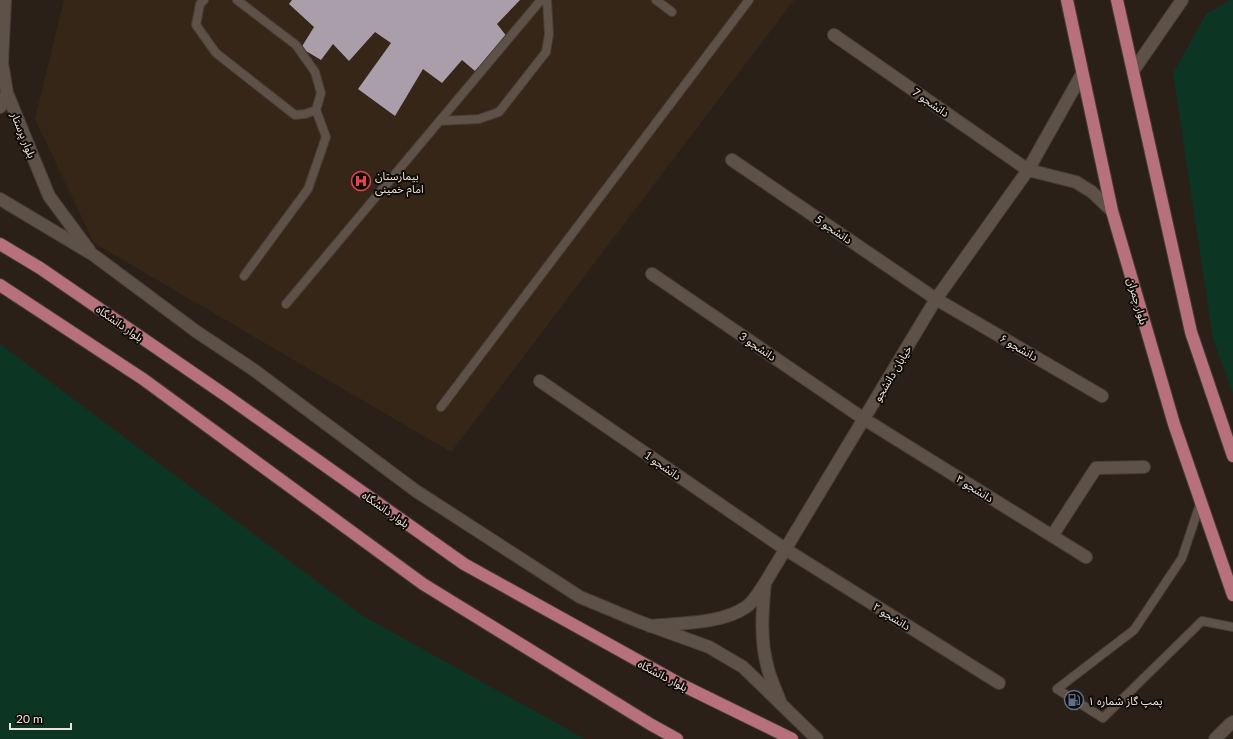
<svg xmlns="http://www.w3.org/2000/svg" width="1233" height="739" font-family="Lato,'Noto Sans Arabic',sans-serif">
  <rect width="100%" height="100%" fill="#2b2017"/>
  <path fill="#362618" d="M 64,0 L 794,0 L 451,452 L 94,243 L 35,119 Z"/>
  <path fill="#0d3523" d="M 1231,0 L 1233,0 L 1233,394 L 1213,339 L 1173,73 L 1206,14 Z
    M 0,344 L 363,616 L 585,739 L 0,739 Z"/>
  <path fill="#ab9eab" d="M 292,0 L 520,0 L 497,24 L 508,38 L 475,71 L 462,60 L 442,83 L 423,69 L 395,116 L 358,89 L 391,43 L 375,32 L 349,61 L 333,44 L 321,60 L 301,48 L 314,27 L 289,4 Z"/>
  <g fill="none" stroke-linecap="round" stroke-linejoin="round">
    <defs>
      <path id="lane" d="M 204,0 L 200,4 L 196,25 L 216,53 L 295,115 L 305,114 L 316,110 L 321,93 L 315,72 L 296,45 L 237,0
        M 656,0 L 672,12
        M 440,121 L 479,119 L 499,112 L 546,52 L 549,34 L 547,0
        M 244,276 L 308,189 L 326,137 L 316,110
        M 286,304 L 541,0
        M 441,407 L 749,0
        M 1201,501 L 1182,558 L 1134,630 L 1057,689 L 1103,718 L 1202,621 L 1233,627"/>
      <path id="street" d="M 834,35 L 1028,170 L 1076,182 L 1092,192 L 1112,211
        M 732,160 L 936,299 L 1102,396
        M 652,274 L 864,419 L 1086,557
        M 540,381 L 785,549 L 999,683
        M 1052,536 L 1096,468 L 1144,467
        M 765,583 L 936,299 L 1028,170 L 1082,74
        M 650,626 C 679,623 722,624 746,607 C 754,602 760,590 765,583 C 762,612 760,641 768,669 C 771,681 777,692 781,704
        M 1215,739 L 1230,724 L 1233,722"/>
      <path id="secondary" d="M 5,0 L 2,63 L 7,93 L 49,196 L 89,250
        M 1133,71 L 1182,0
        M 0,107 L 7,93
        M 0,199 L 92,254 L 197,332 L 254,370 L 416,491 L 580,597 L 640,622 L 709,647 L 743,667 L 817,739"/>
      <path id="primary" d="M 1067,0 L 1112,211 L 1174,424 L 1233,595
        M 1117,0 L 1191,332 L 1233,456
        M 0,244 L 40,268 L 228,397 L 464,564 L 684,686 L 792,739
        M 0,285 L 143,379 L 423,584 L 650,724 L 677,739"/>
    </defs>
    <use href="#lane" stroke="#473d37" stroke-width="10"/>
    <use href="#street" stroke="#473d37" stroke-width="14"/>
    <use href="#secondary" stroke="#473d37" stroke-width="14"/>
    <use href="#primary" stroke="#473d37" stroke-width="14"/>
    <use href="#lane" stroke="#5e5147" stroke-width="8"/>
    <use href="#street" stroke="#5e5147" stroke-width="12"/>
    <use href="#secondary" stroke="#5e5147" stroke-width="12"/>
    <use href="#primary" stroke="#b7717c" stroke-width="12"/>
  </g>
  <defs>
    <symbol id="hospital-ring" viewBox="-11 -11 22 22"><circle r="9.5" fill="#100b07" stroke="#e0444e" stroke-width="1.5"/><path d="M-5-5h3v3.5h4V-5h3V5h-3V1.5h-4V5h-3Z" fill="#e0444e"/></symbol>
    <symbol id="fuel-ring" viewBox="-11 -11 22 22"><circle r="9.5" fill="#100b07" stroke="#5c6f8a" stroke-width="1.5"/><path d="M-5.5-6h7V0h2V4h1.3V-2.5L3-4.5l.8-.8L6-3V5H2.5V1h-1V6h-7ZM-4.2-4.7v3.2H.2V-4.7Z" fill="#5c6f8a"/></symbol>
  </defs>
  <g fill-rule="evenodd">
    <use href="#hospital-ring" x="350" y="170" width="22" height="22"/>
    <use href="#fuel-ring" x="1063" y="689" width="22" height="22"/>
  </g>
  <g text-anchor="middle" dominant-baseline="central" stroke-width="4" stroke-linejoin="round" paint-order="stroke">
    <g font-size="11" fill="#ebe3dd" stroke="#100b07">
      <text transform="translate(931 102) rotate(35)">دانشجو 7</text>
      <text transform="translate(24 135) rotate(68)">بلوار پرستار</text>
      <text transform="translate(834 229) rotate(34)">دانشجو 5</text>
      <text transform="translate(1138 301) rotate(74)">بلوار چمران</text>
      <text transform="translate(120 323) rotate(35)">بلوار دانشگاه</text>
      <text transform="translate(758 346) rotate(34)">دانشجو 3</text>
      <text transform="translate(1019 347) rotate(30)">دانشجو ۶</text>
      <text transform="translate(892 373) rotate(-59)">خیابان دانشجو</text>
      <text transform="translate(663 465) rotate(35)">دانشجو 1</text>
      <text transform="translate(975 488) rotate(32)">دانشجو ۴</text>
      <text transform="translate(386 509) rotate(35)">بلوار دانشگاه</text>
      <text transform="translate(892 616) rotate(32)">دانشجو ۲</text>
      <text transform="translate(663 675) rotate(28)">بلوار دانشگاه</text>
    </g>
    <g font-size="11" fill="#ebe3dd" stroke="#100b07" text-anchor="start">
      <text x="375" y="175">بیمارستان<tspan x="375" dy="13">امام خمینی</tspan></text>
      <text x="1088" y="700">پمپ گاز شماره ۱</text>
    </g>
  </g>
  <path d="M10 723v6h61v-6" fill="none" stroke="#ebe3dd" stroke-width="2"/>
  <text x="16" y="723" font-size="12" fill="#ebe3dd" stroke="#100b07" stroke-width="3" paint-order="stroke">20 m</text>
</svg>
